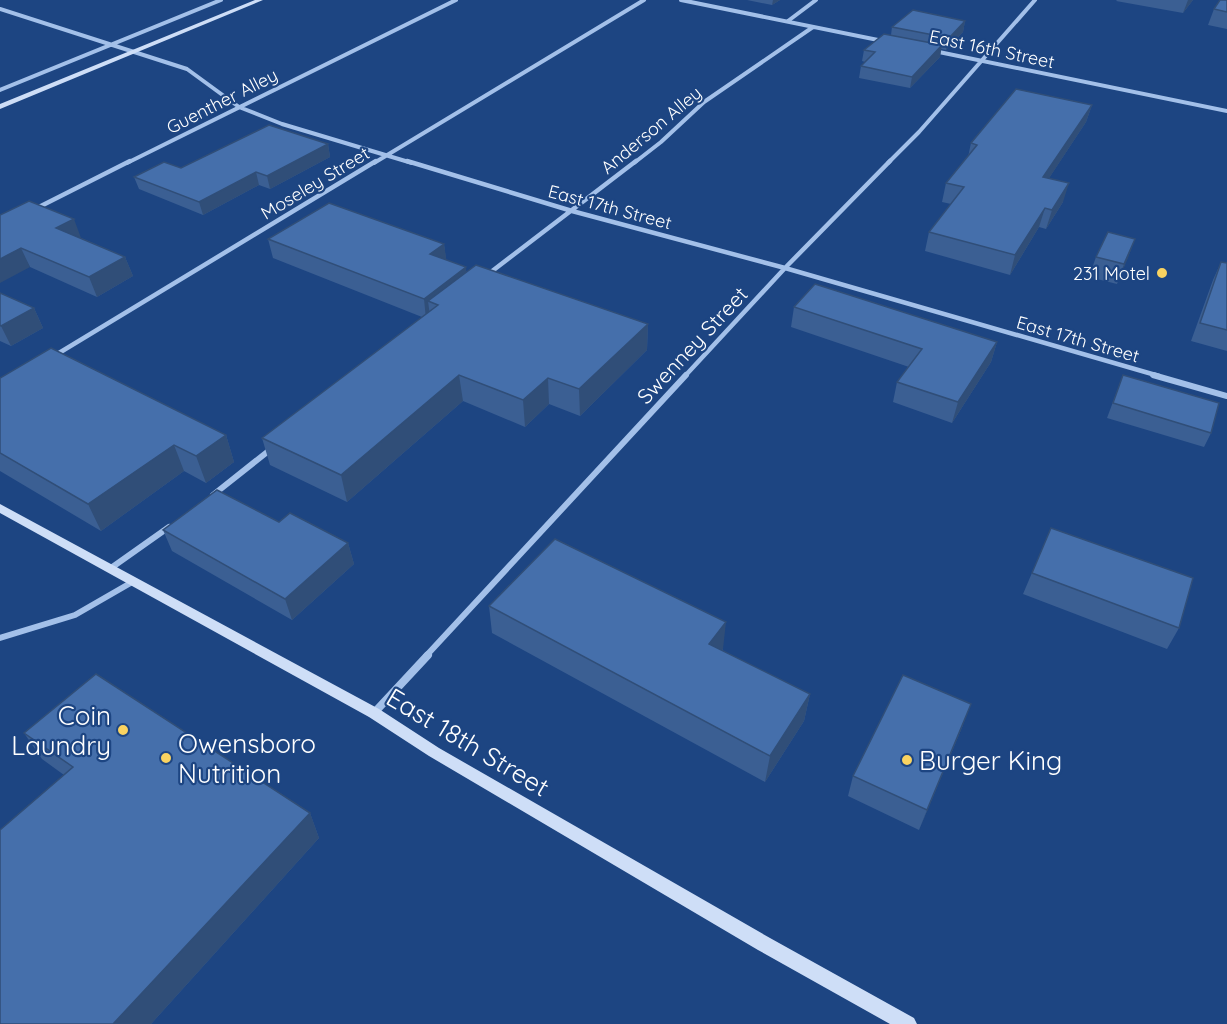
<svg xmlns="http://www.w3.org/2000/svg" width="1227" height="1024" font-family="Quicksand,sans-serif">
  <rect width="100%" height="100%" fill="#1d4582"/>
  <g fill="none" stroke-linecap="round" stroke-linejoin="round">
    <path stroke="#a3c0e9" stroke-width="4" d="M 681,0 L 883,41
      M 0,9 L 187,69 L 239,107 L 282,124 L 412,163
      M 788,21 L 816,0
      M 934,51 L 1227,111
      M 0,90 L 221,0
      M 127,163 L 456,0
      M 374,163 L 644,0
      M 634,163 L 661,142 L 704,102 L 813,27
      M 888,163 L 919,132 L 1035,0"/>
    <path stroke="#a3c0e9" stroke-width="4.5" d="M 407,161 L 572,211 L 785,268 L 1159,376
      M 35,209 L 130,161
      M 487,275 L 636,161
      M 54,356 L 376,161
      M 685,376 L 785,268 L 890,161"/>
    <path stroke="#a3c0e9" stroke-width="6" d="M 1153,375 L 1227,396
      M 213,495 L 271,449
      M 111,568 L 169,527
      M 0,638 L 75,615 L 134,581
      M 426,656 L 686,375"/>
    <path stroke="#a3c0e9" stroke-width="8" d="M 374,713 L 428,655"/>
    <path fill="#cedef7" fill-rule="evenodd" d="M 255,0 L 263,0 L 0,109 L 0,104 Z
      M 0,504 L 379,709 L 439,748 L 770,938 L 914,1018 L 917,1024 L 890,1024 L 758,950 L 429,756 L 369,717 L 0,513 Z"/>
  </g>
  <path fill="#3b5f93" d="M 747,0 L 780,0 L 772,5 Z
    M 1117,0 L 1193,0 L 1183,13 L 1116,1 Z
    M 1227,0 L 1227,29 L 1208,25 L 1214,9 Z
    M 965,21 L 963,32 L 946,50 L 941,49 L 940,57 L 910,88 L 859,78 L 861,66 L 865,62 L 862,61 L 864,50 L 891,35 L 892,27 Z
    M 1092,105 L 1086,122 L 1049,178 L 1063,202 L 1046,229 L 1039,227 L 1010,275 L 925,251 L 929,232 L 951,204 L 942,202 L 946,183 L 968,157 L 971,143 Z
    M 328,144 L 330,157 L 270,189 L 259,185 L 203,215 L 139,189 L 134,177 Z
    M 0,215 L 81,238 L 125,257 L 133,276 L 97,297 L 30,267 Z
    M 268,239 L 444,244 L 446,260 L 467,272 L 648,324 L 647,350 L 580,416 L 549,404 L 525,427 L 463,401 L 347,502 L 270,465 L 262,438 L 422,317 L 273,258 Z
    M 1135,239 L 1117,284 L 1089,277 L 1096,257 Z
    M 1221,262 L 1227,263 L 1227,351 L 1191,341 L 1213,280 Z
    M 0,293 L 34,308 L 43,328 L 11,346 L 0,341 Z
    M 794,307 L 997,342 L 991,362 L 952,423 L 893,402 L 897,382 L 909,367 L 791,327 Z
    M 1123,375 L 1211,433 L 1204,447 L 1107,418 Z
    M 0,378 L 226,435 L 234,462 L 206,483 L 184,471 L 101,531 L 0,471 Z
    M 279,522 L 348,543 L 354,564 L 292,620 L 172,551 L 163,530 Z
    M 1051,528 L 1179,628 L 1167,649 L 1023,594 Z
    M 489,606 L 723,649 L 722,651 L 810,694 L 804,721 L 765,782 L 492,633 Z
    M 963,725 L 919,830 L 848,796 L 853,776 Z
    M 24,733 L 310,813 L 319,838 L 151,1024 L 0,1024 L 64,775 L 42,759 Z"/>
  <path fill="#304e78" d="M 773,0 L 780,0 L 772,5 Z
    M 1188,0 L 1193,0 L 1183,13 Z
    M 965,21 L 963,32 L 946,50 L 949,38 Z
    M 942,45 L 940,57 L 910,88 L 912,77 Z
    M 1092,105 L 1086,122 L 1038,195 L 1043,177 Z
    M 328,144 L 330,157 L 270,189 L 267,176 Z
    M 256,172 L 259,185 L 203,215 L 199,202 Z
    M 1069,183 L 1063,202 L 1046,229 L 1052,210 Z
    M 1045,208 L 1039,227 L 1010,275 L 1015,255 Z
    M 74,219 L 81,238 L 56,228 Z
    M 1135,239 L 1128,258 L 1117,284 L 1124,264 Z
    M 444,244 L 447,264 L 430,254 Z
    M 21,248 L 30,267 L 0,283 L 0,259 Z
    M 125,257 L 133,276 L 97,297 L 89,277 Z
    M 466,267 L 468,286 L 438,305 L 428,301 L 430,316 L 426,319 L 424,299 Z
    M 34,308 L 43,328 L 11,346 L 1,326 Z
    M 648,324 L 647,350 L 580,416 L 579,389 Z
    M 997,342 L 991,362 L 952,423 L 958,402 Z
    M 459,375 L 463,401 L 347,502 L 341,475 Z
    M 548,378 L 549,404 L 525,427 L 523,400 Z
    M 226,435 L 234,462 L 206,483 L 196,456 Z
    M 174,445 L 184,471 L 101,531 L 88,504 Z
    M 348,543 L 354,564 L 292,620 L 285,599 Z
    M 726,622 L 723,649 L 707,671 L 709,644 Z
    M 810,694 L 804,721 L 765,782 L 770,756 Z
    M 971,704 L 963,725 L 919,830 L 927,810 Z
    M 310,813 L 319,838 L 151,1024 L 113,1024 Z"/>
  <path fill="#456fab" stroke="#304e78" stroke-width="1.5" d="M 1220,0 L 1227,0 L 1227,12 L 1214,9 Z
    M 913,10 L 965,21 L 949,38 L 892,27 Z
    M 884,34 L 942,45 L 912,77 L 861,66 L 875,52 L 864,50 Z
    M 1016,89 L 1092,105 L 1043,177 L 1069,183 L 1052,210 L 1045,208 L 1015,255 L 929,232 L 964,187 L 946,183 L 977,145 L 971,143 Z
    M 269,125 L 328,144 L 267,176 L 256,172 L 199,202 L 134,177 L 164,162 L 181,168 Z
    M 29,201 L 74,219 L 56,228 L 125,257 L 89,277 L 21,248 L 0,259 L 0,215 Z
    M 329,203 L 444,244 L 430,254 L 466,267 L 424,299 L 268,239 Z
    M 1108,232 L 1135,239 L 1124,264 L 1096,257 Z
    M 1221,262 L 1227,263 L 1227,330 L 1200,323 Z
    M 476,265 L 648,324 L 579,389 L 548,378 L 523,400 L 459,375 L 341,475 L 262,438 L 438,305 L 428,301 Z
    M 815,284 L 997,342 L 958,402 L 897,382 L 922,349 L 794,307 Z
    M 0,293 L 34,308 L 1,326 L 0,325 Z
    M 51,348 L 226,435 L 196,456 L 174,445 L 88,504 L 0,453 L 0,378 Z
    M 1123,375 L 1219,403 L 1211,433 L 1113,403 Z
    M 217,490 L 279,522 L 290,513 L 348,543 L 285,599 L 163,530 Z
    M 1051,528 L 1193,578 L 1179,628 L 1032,573 Z
    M 555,539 L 726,622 L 709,644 L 810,694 L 770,756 L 489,606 Z
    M 96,674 L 310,813 L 113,1024 L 0,1024 L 0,830 L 73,767 L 24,733 Z
    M 903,675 L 971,704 L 927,810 L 853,776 Z"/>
  <g fill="#f9d361" stroke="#1d4582" stroke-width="2">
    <circle cx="1162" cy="273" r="6"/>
    <circle cx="123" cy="730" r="6"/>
    <circle cx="166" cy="758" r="6"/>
    <circle cx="907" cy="760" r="6"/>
  </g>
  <g text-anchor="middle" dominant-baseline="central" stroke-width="4.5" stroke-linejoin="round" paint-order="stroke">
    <g font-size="18" fill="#fff" stroke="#1d4582">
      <text transform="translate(992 49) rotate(12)">East 16th Street</text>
      <text transform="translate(222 101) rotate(-27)">Guenther Alley</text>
      <text transform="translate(651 130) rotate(-40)">Anderson Alley</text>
      <text transform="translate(315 183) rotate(-31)">Moseley Street</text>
      <text transform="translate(610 207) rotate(15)">East 17th Street</text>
      <text transform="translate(1078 339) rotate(16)">East 17th Street</text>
    </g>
    <g font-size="18" fill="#fff" stroke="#1d4582" text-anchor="end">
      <text x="1150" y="273">231 Motel</text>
    </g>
    <g font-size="21" fill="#fff" stroke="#1d4582">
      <text transform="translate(692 345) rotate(-47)">Swenney Street</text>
    </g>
    <g font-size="26" fill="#fff" stroke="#1d4582" text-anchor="start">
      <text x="111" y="715" text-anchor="end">Coin<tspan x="111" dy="30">Laundry</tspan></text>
      <text x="178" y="743">Owensboro<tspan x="178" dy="30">Nutrition</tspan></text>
      <text x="919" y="760">Burger King</text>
    </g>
    <g font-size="26" fill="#fff" stroke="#1d4582">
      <text transform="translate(468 742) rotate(31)">East 18th Street</text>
    </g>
  </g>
</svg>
